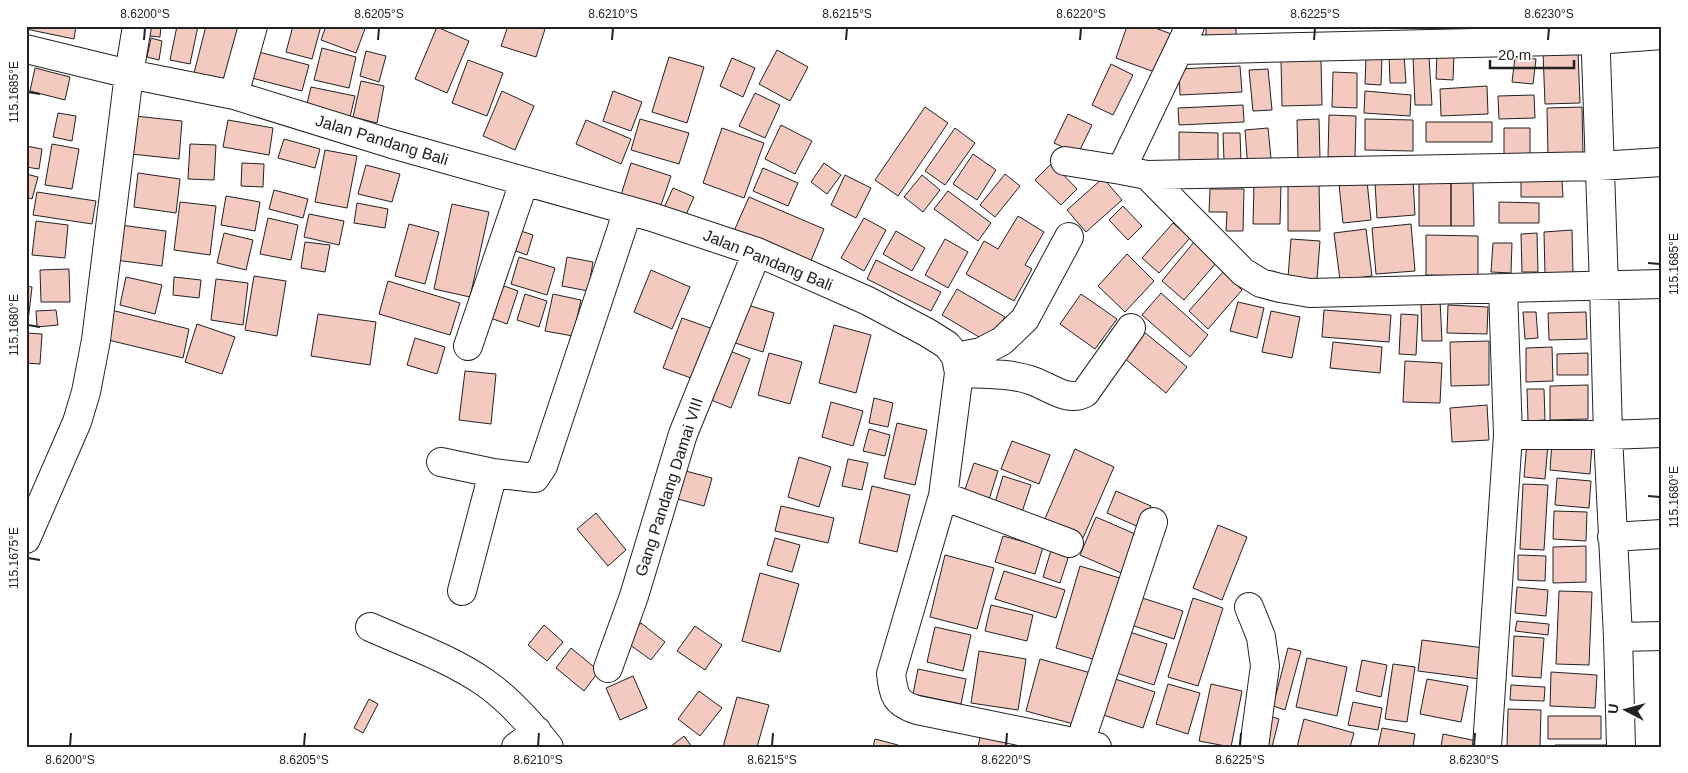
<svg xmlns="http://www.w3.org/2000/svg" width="1688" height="773" font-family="Arial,sans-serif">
  <rect width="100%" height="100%" fill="#fff"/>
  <path fill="#f3c9c0" stroke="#222" d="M 26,26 L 76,26 L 74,39 L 26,29 Z
    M 141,26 L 161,26 L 160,37 L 140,35 Z
    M 177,26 L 198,26 L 190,64 L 170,60 Z
    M 206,26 L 241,26 L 227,82 L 194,73 Z
    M 293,26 L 321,26 L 312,59 L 286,52 Z
    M 326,26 L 366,26 L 356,53 L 321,40 Z
    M 508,26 L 546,26 L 536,57 L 501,46 Z
    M 1127,26 L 1150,26 L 1174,35 L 1160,74 L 1116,58 Z
    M 1206,26 L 1236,26 L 1236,42 L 1206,42 Z
    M 437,27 L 469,41 L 447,93 L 415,79 Z
    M 151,38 L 162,41 L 159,60 L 147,57 Z
    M 322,48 L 356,57 L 349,88 L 314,80 Z
    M 251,50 L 309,65 L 302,91 L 244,76 Z
    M 777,50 L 808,67 L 790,101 L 759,84 Z
    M 366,51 L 386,56 L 379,82 L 360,76 Z
    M 1578,51 L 1580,103 L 1545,104 L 1543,52 Z
    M 1437,52 L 1454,53 L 1453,80 L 1436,79 Z
    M 1404,54 L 1406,83 L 1390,83 L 1389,55 Z
    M 669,57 L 704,67 L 687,123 L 652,112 Z
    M 1366,57 L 1382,57 L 1381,85 L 1365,84 Z
    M 1413,57 L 1429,57 L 1432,105 L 1415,105 Z
    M 1515,57 L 1536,59 L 1533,84 L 1512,82 Z
    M 732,58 L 755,68 L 743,97 L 720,86 Z
    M 468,60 L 503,73 L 487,116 L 452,103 Z
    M 1281,60 L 1321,60 L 1322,105 L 1282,106 Z
    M 1111,64 L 1133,75 L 1113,115 L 1092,105 Z
    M 1240,66 L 1242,92 L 1180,95 L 1179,69 Z
    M 35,68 L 70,77 L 65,100 L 30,91 Z
    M 1268,69 L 1272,110 L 1253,111 L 1249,70 Z
    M 1333,72 L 1357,73 L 1357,108 L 1332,107 Z
    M 361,81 L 384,86 L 377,123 L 353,117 Z
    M 1487,86 L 1488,114 L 1441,116 L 1440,89 Z
    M 311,87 L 355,96 L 350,117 L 306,108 Z
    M 502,91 L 534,106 L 515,150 L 483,136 Z
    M 613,91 L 642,102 L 631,131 L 603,121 Z
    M 1365,91 L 1411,95 L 1410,116 L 1364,113 Z
    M 755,93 L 780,105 L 765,138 L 739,126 Z
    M 1534,95 L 1535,118 L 1499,119 L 1498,96 Z
    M 1243,105 L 1244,122 L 1179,125 L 1178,108 Z
    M 925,107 L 948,123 L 898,196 L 875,180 Z
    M 1582,107 L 1583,155 L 1548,156 L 1547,108 Z
    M 58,113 L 76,116 L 72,141 L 53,137 Z
    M 1068,114 L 1092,125 L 1078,154 L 1054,143 Z
    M 1329,115 L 1356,116 L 1355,157 L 1328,157 Z
    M 135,116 L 182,121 L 179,159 L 131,154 Z
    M 640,119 L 689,133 L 679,164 L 631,150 Z
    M 1319,119 L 1320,159 L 1298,160 L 1297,120 Z
    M 1365,119 L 1413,120 L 1413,151 L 1365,150 Z
    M 228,120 L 273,128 L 269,155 L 223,147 Z
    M 586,120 L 631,139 L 621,164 L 576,144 Z
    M 1426,122 L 1492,122 L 1492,142 L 1426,142 Z
    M 781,125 L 812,141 L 795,174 L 765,159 Z
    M 722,128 L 764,143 L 744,198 L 703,183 Z
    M 955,128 L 975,143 L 945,185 L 925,171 Z
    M 1268,128 L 1272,169 L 1248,170 L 1245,130 Z
    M 1504,128 L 1530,128 L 1530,163 L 1504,162 Z
    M 1179,132 L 1218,133 L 1218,164 L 1179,164 Z
    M 1223,133 L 1240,133 L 1241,161 L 1224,161 Z
    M 284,139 L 320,149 L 315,168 L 278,158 Z
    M 52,144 L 79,149 L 72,189 L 45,185 Z
    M 190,144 L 216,145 L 214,180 L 188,179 Z
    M 26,146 L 42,149 L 39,169 L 26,167 Z
    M 325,150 L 357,156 L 347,208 L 315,202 Z
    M 973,154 L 996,170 L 977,200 L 953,184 Z
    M 242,163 L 264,164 L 263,187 L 241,186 Z
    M 631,163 L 671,176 L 660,208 L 621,195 Z
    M 824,163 L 841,175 L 827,194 L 811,182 Z
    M 1052,163 L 1077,189 L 1061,205 L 1035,180 Z
    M 366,165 L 400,174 L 392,202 L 358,194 Z
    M 763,168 L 798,183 L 788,206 L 753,191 Z
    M 138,173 L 180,179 L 176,213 L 134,207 Z
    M 26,174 L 38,177 L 32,199 L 26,197 Z
    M 1005,174 L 1020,186 L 995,217 L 980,205 Z
    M 845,175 L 871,188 L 856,218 L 831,205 Z
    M 922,175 L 940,190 L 923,212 L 904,197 Z
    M 1103,178 L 1122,200 L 1086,232 L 1067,210 Z
    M 1413,179 L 1415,215 L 1377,218 L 1375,182 Z
    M 1521,180 L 1562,180 L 1563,197 L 1521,197 Z
    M 1367,181 L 1371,220 L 1343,223 L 1339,184 Z
    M 1419,181 L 1451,181 L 1451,226 L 1419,226 Z
    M 1451,181 L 1473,181 L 1474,226 L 1451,226 Z
    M 1254,184 L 1281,184 L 1280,224 L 1253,224 Z
    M 1319,184 L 1320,231 L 1288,231 L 1288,185 Z
    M 673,188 L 694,197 L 685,217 L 664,208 Z
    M 1210,189 L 1244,189 L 1243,231 L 1226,231 L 1227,212 L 1209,212 Z
    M 274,190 L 308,199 L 303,218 L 269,209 Z
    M 948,191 L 991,223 L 978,241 L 934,209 Z
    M 37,192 L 96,201 L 92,224 L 33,215 Z
    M 226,196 L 260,202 L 255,231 L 221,225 Z
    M 749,197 L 824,229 L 810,263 L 734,231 Z
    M 180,202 L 216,206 L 210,255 L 174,250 Z
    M 1499,202 L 1539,203 L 1539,223 L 1499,223 Z
    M 357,203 L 388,209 L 385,228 L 354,223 Z
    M 452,204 L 489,212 L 470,297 L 434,289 Z
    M 1123,206 L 1142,226 L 1128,240 L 1109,220 Z
    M 309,214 L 344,221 L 339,245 L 304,237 Z
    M 1018,216 L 1044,232 L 1025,265 L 1032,269 L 1014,301 L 966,274 L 984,241 L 998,249 Z
    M 268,218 L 298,225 L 291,260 L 260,254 Z
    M 864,218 L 886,230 L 864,271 L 841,258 Z
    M 36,221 L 68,225 L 65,258 L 32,255 Z
    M 1173,223 L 1190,238 L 1159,273 L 1142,258 Z
    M 409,224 L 439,232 L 425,284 L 395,276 Z
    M 1411,224 L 1415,271 L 1376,274 L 1372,228 Z
    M 120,225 L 166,231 L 162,266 L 115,260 Z
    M 512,228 L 533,235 L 527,255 L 505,247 Z
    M 1366,229 L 1372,276 L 1340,280 L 1334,233 Z
    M 1572,230 L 1573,274 L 1545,275 L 1544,232 Z
    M 896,231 L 925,248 L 912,271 L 883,254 Z
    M 224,233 L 253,240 L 246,270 L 217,263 Z
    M 1537,233 L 1538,272 L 1522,272 L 1521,234 Z
    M 1426,235 L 1478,236 L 1478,276 L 1426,275 Z
    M 945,239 L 968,252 L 948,288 L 925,275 Z
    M 1291,239 L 1320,241 L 1317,279 L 1288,277 Z
    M 305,242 L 330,245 L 325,272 L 301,268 Z
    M 1194,242 L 1217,262 L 1184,300 L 1162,281 Z
    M 1493,243 L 1512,243 L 1511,273 L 1491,272 Z
    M 1127,254 L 1154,281 L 1125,312 L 1098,286 Z
    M 519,257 L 555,268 L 547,295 L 511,284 Z
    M 567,257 L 593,262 L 588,291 L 562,286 Z
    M 876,260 L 941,292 L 931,311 L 867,279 Z
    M 69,269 L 70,302 L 41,302 L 40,270 Z
    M 651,270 L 690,287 L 672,329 L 634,312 Z
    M 1223,272 L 1242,290 L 1208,329 L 1189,311 Z
    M 254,276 L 286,281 L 277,336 L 245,330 Z
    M 126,277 L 162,285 L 155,314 L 120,305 Z
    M 174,277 L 201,280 L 199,298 L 173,295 Z
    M 216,279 L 248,283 L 243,325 L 211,320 Z
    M 388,281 L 460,303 L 450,335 L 379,314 Z
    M 496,283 L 518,291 L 507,324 L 485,316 Z
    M 26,286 L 32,287 L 28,321 L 26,321 Z
    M 957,289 L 1005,317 L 989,343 L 942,315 Z
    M 1161,293 L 1208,335 L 1190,357 L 1142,315 Z
    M 525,294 L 547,301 L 539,327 L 517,320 Z
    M 553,294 L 581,300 L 573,336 L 545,331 Z
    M 1081,294 L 1117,319 L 1095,349 L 1060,324 Z
    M 1440,300 L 1442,341 L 1422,341 L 1421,301 Z
    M 1238,302 L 1264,308 L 1257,338 L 1230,331 Z
    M 741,303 L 774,313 L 763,352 L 729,341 Z
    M 1448,305 L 1488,307 L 1487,334 L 1447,333 Z
    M 56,310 L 58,325 L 37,327 L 36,311 Z
    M 111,310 L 189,329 L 183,358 L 104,339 Z
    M 1324,310 L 1391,315 L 1389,342 L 1322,337 Z
    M 1271,311 L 1300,317 L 1292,358 L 1262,352 Z
    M 1523,312 L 1536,312 L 1538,338 L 1525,339 Z
    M 1586,312 L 1587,339 L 1549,340 L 1548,313 Z
    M 318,314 L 376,322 L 370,365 L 311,356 Z
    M 1401,314 L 1418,315 L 1416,355 L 1399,354 Z
    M 682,318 L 713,329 L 694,379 L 663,368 Z
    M 197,324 L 235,337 L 222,374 L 185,362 Z
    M 834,325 L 871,335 L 856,393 L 819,383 Z
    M 1138,327 L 1187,367 L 1166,393 L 1117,352 Z
    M 26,333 L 42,334 L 40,364 L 26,363 Z
    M 415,338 L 445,347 L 437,374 L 407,365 Z
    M 1489,341 L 1489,385 L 1451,386 L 1450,342 Z
    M 1333,342 L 1382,347 L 1380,373 L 1330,368 Z
    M 1552,347 L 1553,381 L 1526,382 L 1526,348 Z
    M 725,349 L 750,359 L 731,408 L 706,398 Z
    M 769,353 L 802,362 L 790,404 L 758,395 Z
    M 1588,353 L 1588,375 L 1557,375 L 1557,354 Z
    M 1405,361 L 1442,363 L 1440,403 L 1403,402 Z
    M 465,371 L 496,374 L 491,424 L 459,420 Z
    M 1588,385 L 1588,419 L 1550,420 L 1550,386 Z
    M 1527,389 L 1544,389 L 1545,420 L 1528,421 Z
    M 874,398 L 893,403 L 888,427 L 869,423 Z
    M 831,402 L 863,411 L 853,446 L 822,437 Z
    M 1487,405 L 1489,440 L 1452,442 L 1450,408 Z
    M 897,423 L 927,430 L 915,485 L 884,478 Z
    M 869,429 L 890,435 L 885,456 L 863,451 Z
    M 1012,441 L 1050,455 L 1039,484 L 1001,469 Z
    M 1552,441 L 1592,444 L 1590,474 L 1550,470 Z
    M 1527,442 L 1548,444 L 1545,479 L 1524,477 Z
    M 1075,449 L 1114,467 L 1083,538 L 1044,521 Z
    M 799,457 L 831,467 L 819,507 L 788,497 Z
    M 848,459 L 868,463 L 862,490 L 842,486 Z
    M 974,463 L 998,471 L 986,509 L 961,501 Z
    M 682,470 L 712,478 L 704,506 L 674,498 Z
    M 1003,476 L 1031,485 L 1021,515 L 994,506 Z
    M 1557,478 L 1591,481 L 1589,508 L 1555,505 Z
    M 1523,484 L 1548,485 L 1544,550 L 1520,549 Z
    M 872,486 L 910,495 L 897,552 L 859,543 Z
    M 1116,491 L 1151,506 L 1141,528 L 1107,513 Z
    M 781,506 L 834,518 L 828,543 L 775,531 Z
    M 1554,511 L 1587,512 L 1586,541 L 1553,539 Z
    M 596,513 L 626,550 L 608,566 L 577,529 Z
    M 1096,517 L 1142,537 L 1126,575 L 1080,555 Z
    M 1218,525 L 1247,537 L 1222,600 L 1193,588 Z
    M 1003,536 L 1043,547 L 1035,574 L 995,562 Z
    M 775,538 L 800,545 L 792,572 L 767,565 Z
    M 1586,546 L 1586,582 L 1553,583 L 1553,547 Z
    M 1052,547 L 1070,552 L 1060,583 L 1043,577 Z
    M 945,555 L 994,568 L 977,629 L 930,617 Z
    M 1518,555 L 1546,556 L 1545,581 L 1518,580 Z
    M 1080,566 L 1123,579 L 1099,661 L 1056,648 Z
    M 1004,571 L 1065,590 L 1056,618 L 995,599 Z
    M 760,573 L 799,584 L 780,652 L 742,641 Z
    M 1517,587 L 1548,590 L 1546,616 L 1515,613 Z
    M 1559,591 L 1592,592 L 1589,665 L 1556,664 Z
    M 1136,596 L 1183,611 L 1174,639 L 1128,624 Z
    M 1193,598 L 1223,608 L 1198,686 L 1168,677 Z
    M 991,605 L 1033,615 L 1027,641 L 985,631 Z
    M 1517,621 L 1549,624 L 1548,635 L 1515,631 Z
    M 641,623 L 665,642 L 651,660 L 626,642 Z
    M 544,625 L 563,642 L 547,661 L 528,645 Z
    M 695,626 L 722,645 L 705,670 L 677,651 Z
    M 935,627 L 971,635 L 963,671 L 927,662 Z
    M 1123,630 L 1167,644 L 1154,685 L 1110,671 Z
    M 1514,636 L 1544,638 L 1541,678 L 1512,676 Z
    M 1422,640 L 1484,648 L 1480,679 L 1418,671 Z
    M 571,648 L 599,671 L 584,691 L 556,668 Z
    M 1288,648 L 1301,651 L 1285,710 L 1273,706 Z
    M 979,651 L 1026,659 L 1018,710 L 971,703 Z
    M 1307,658 L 1347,667 L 1337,716 L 1296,707 Z
    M 1040,659 L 1091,673 L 1077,725 L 1026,711 Z
    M 1362,660 L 1387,665 L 1381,697 L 1356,691 Z
    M 1393,664 L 1415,667 L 1407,722 L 1385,719 Z
    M 918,669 L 966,679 L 961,704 L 913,694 Z
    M 1551,672 L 1597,675 L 1595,708 L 1550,706 Z
    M 633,676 L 647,708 L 620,720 L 606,688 Z
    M 1109,677 L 1155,692 L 1143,728 L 1097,713 Z
    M 1427,679 L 1468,686 L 1461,722 L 1420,714 Z
    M 1168,684 L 1200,693 L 1188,734 L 1156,724 Z
    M 1211,684 L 1242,691 L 1231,747 L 1199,741 Z
    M 1511,685 L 1545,687 L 1544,701 L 1510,700 Z
    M 699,691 L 722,708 L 700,736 L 678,719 Z
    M 737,697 L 769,705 L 757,747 L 723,747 Z
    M 369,699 L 378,704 L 363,733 L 354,728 Z
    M 1353,702 L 1382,708 L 1378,730 L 1348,725 Z
    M 1508,709 L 1541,710 L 1540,747 L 1507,747 Z
    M 1269,716 L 1279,719 L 1272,747 L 1264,747 Z
    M 1548,716 L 1601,716 L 1601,739 L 1548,739 Z
    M 1304,719 L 1354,733 L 1350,747 L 1297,747 Z
    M 1382,728 L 1415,734 L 1413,747 L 1378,747 Z
    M 1443,734 L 1477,741 L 1476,747 L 1441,747 Z
    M 684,736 L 692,747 L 670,747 Z
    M 980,737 L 1007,743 L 1006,747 L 978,747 Z
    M 875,739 L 898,745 L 898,747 L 873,747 Z
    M 1555,745 L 1611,745 L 1611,747 L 1555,747 Z"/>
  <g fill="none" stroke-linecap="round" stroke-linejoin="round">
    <defs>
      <path id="minor" d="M 1190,26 L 1121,170 L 1147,175 L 1599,166 L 1662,162
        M 1595,26 L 1604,286 L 1608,435 L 1618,637 L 1621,747
        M 26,49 L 129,74 L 234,95 L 392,144 L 652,217 L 757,252 L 868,301 L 928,333 L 947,345 L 951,350 L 956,357 L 959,373 L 943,496 L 891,674 C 894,696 895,703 917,710 L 1097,747
        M 1180,50 L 1595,40 L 1662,35
        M 234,95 L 253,26
        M 1065,161 L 1121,170
        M 1147,175 L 1243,272 L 1261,283 L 1280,288 L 1310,293 L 1662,284
        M 468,346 L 524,182
        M 956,357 L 981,352 L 1002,341 L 1025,319 L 1069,237
        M 959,373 C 983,374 1008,373 1030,380 C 1049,386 1067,403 1085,393 L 1131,328
        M 1508,435 L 1608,435 L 1662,433
        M 441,462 L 493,473 L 535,478 L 543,466 L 628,210
        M 943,496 L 1069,543
        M 1612,537 L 1662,534
        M 26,539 L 77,422 L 86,392 L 96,340 L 129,74 L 137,26
        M 462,591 L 493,473
        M 1249,607 L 1261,637 L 1265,666 L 1254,747
        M 370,627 C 408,644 449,658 484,682 C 509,699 530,723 549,747
        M 1618,637 L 1662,636
        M 608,668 L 634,596 L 683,434 L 757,252
        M 1080,743 L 1153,522
        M 516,747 L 537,731
        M 1487,747 L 1508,435 L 1503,289"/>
    </defs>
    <use href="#minor" stroke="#222" stroke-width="30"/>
    <use href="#minor" stroke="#fff" stroke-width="28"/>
  </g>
  <path fill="none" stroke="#222" stroke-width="2" d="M 144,40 L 145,28M 378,40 L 379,28M 612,40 L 613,28M 846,40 L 847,28M 1080,40 L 1081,28M 1314,40 L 1315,28M 1548,40 L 1549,28M 28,92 L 40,94M 1648,263 L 1660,264M 28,325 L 40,327M 1648,496 L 1660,497M 28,558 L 40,560M 70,746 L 71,733M 304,746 L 305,733M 538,746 L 539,733M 772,746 L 773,733M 1006,746 L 1007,733M 1240,746 L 1241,733M 1474,746 L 1475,733"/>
  <g text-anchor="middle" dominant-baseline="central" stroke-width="4" stroke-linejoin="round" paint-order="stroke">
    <g font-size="16" fill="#222" stroke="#fff">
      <text transform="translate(382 140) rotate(17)">Jalan Pandang Bali</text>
      <text transform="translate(768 260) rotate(22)">Jalan Pandang Bali</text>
      <text transform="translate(669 487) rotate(-72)">Gang Pandang Damai VIII</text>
    </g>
  </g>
  <rect width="1688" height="773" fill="none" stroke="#ffffff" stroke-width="55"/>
  <g transform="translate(1626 710) rotate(276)" stroke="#ffffff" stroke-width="4" paint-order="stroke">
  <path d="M0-4L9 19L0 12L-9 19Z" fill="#222222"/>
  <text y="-8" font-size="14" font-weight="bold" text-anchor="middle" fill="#222222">U</text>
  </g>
  <path d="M1490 60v8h84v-8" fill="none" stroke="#222222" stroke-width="2.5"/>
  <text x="1498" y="60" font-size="15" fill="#222222" stroke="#ffffff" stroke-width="4" paint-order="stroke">20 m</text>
  <rect x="28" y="28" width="1632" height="718" fill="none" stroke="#222" stroke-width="2"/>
  <g font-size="12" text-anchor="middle" fill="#222">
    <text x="145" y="18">8.6200°S</text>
    <text x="379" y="18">8.6205°S</text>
    <text x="613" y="18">8.6210°S</text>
    <text x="847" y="18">8.6215°S</text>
    <text x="1081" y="18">8.6220°S</text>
    <text x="1315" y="18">8.6225°S</text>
    <text x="1549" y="18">8.6230°S</text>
    <text transform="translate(14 92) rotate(-90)" y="4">115.1685°E</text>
    <text transform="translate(1674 264) rotate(-90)" y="4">115.1685°E</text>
    <text transform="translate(14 325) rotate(-90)" y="4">115.1680°E</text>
    <text transform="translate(1674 497) rotate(-90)" y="4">115.1680°E</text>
    <text transform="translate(14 558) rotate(-90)" y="4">115.1675°E</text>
    <text x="70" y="764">8.6200°S</text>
    <text x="304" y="764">8.6205°S</text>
    <text x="538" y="764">8.6210°S</text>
    <text x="772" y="764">8.6215°S</text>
    <text x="1006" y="764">8.6220°S</text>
    <text x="1240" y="764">8.6225°S</text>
    <text x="1474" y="764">8.6230°S</text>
  </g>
</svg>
